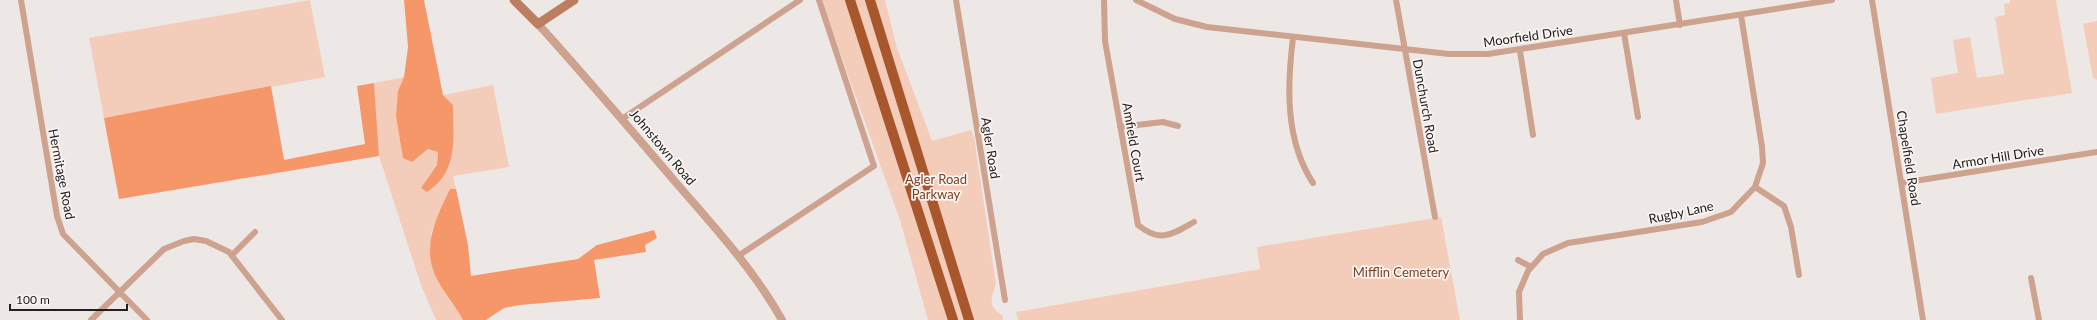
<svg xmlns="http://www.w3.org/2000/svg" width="2097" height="320" font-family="Lato,sans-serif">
  <rect width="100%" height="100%" fill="#ede8e6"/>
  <path fill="#f4ccba" d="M 310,0 L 325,77 L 104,118 L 89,38 Z
    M 821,0 L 885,0 L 897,48 L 932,141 L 971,130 L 974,137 L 996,284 C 991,299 987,306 1003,316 L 1003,320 L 928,320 L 900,220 Z
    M 2010,0 L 2056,0 L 2072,93 L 1936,114 L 1931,78 L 1958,73 L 1953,40 L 1970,37 L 1977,78 L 2004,74 L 1995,17 L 2005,15 L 2004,4 L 2010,3 Z
    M 2097,21 L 2097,80 L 2093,78 L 2083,24 Z
    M 404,77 C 391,104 399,129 403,157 L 412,162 L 428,149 L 438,152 L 437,165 L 421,188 L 427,192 L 453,131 L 453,105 L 443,95 L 493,85 L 509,167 L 453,176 L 456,189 L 450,189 L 431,233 L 457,309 L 463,320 L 436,320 L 421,285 L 379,156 L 374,83 Z
    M 1441,217 L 1460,320 L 1018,320 L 1016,312 L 1260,269 L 1257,247 Z"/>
  <path fill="#f59768" d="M 404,0 L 424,0 L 443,95 L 453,105 C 453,138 459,171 427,192 L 421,188 L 437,165 L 438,152 L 428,149 L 412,162 L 403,158 L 396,116 L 398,91 L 404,77 L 408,47 Z
    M 374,83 L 379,156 L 119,199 L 104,118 L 271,86 L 284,160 L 365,144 L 357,86 Z
    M 450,189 L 456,189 L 468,245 L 471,276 L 578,259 L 597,245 L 654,230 L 657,238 L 645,245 L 646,252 L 594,260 L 600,298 L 520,305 L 504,308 L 486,320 L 463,320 C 455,304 442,291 435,275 C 422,245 437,216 450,189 Z"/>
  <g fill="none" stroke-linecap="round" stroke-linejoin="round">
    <path stroke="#cda28e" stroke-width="6" d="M 21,0 L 57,216 L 63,234 L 147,320
      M 956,0 L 1005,300
      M 1104,0 L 1105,41 L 1138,225 C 1160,243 1171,235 1194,222
      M 1136,0 L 1175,19 L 1207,27 L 1449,54 L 1488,54 L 1832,0
      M 1396,0 L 1435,217
      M 1676,0 L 1680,25
      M 1872,0 L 1923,320
      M 1624,33 L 1638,117
      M 1293,38 C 1287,86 1285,140 1313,183
      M 1520,51 L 1533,135
      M 622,119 L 800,0
      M 1120,127 L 1163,122 L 1178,126
      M 1902,183 L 2097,152
      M 1755,187 L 1784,206 L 1791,227 L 1799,275
      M 232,255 L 255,232
      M 738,256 L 874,166 L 819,0
      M 1518,260 L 1531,267
      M 2031,278 L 2039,320
      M 91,320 L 164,249 L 184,241 L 194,239 L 206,241 L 229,252 L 282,320
      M 1520,320 L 1519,292 L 1528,271 L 1543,254 L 1568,243 L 1702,222 L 1731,212 L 1755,187 L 1763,163 L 1762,147 L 1741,15"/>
    <path stroke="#cda28e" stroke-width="8" d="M 538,24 C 586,77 632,131 678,185 C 715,228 754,270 782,320"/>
    <path stroke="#bc7e60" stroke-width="9" d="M 514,0 L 538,24 L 574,0"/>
    <path stroke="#a8572c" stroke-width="10" d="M 850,0 L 953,320
      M 870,0 L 969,320"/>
  </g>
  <g text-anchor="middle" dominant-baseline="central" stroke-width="3.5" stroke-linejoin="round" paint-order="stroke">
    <g font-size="13" fill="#22201f" stroke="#faf5f3">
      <text transform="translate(1528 36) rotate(-8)">Moorfield Drive</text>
      <text transform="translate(1426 106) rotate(80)">Dunchurch Road</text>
      <text transform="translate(1134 142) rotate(80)">Amfield Court</text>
      <text transform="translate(663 147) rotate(50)">Johnstown Road</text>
      <text transform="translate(991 148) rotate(81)">Agler Road</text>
      <text transform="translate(1998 157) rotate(-9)">Armor Hill Drive</text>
      <text transform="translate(1909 158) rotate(81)">Chapelfield Road</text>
      <text transform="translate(62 174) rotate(79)">Hermitage Road</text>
      <text transform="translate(1681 212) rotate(-12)">Rugby Lane</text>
    </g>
    <g font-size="13" fill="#7d4020" stroke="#faf5f3">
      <text x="936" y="179">Agler Road<tspan x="936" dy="15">Parkway</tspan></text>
      <text x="1401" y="272">Mifflin Cemetery</text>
    </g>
  </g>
  <path d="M10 304v6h117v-6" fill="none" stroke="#22201f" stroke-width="2"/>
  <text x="16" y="304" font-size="12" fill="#22201f" stroke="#faf5f3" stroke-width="3" paint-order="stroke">100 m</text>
</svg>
